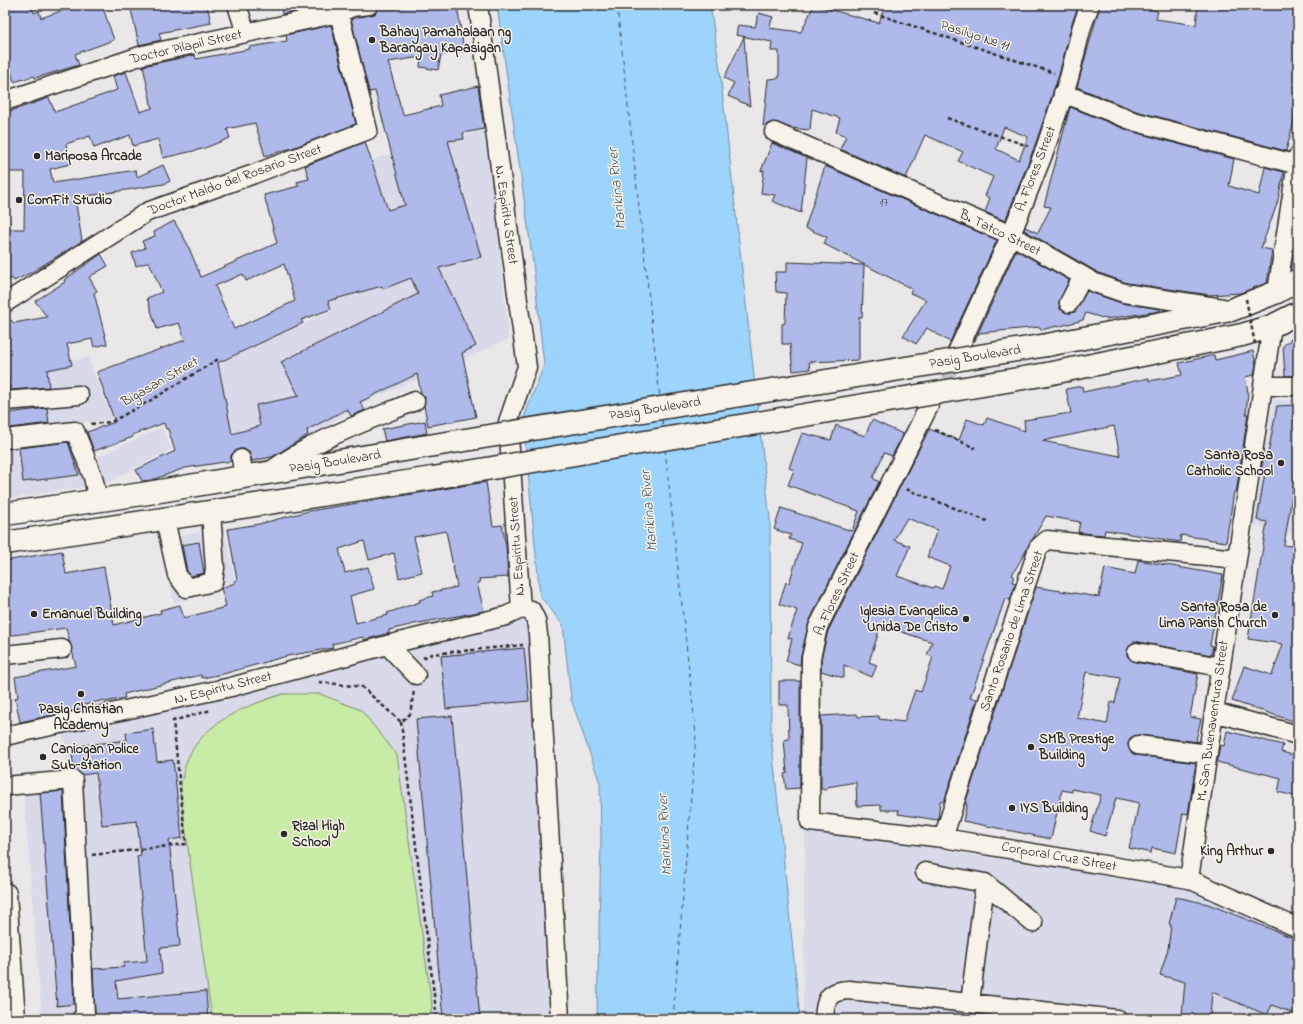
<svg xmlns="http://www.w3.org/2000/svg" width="1303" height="1024" font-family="'Indie Flower',sans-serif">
  <rect width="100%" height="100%" fill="#e9e7e8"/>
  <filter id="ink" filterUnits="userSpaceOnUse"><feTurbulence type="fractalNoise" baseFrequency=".025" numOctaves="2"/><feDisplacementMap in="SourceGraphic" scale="8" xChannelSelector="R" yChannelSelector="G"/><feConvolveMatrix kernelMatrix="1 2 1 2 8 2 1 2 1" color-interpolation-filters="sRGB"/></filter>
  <g filter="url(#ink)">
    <path fill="#d8d9e9" d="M 486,129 L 509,339 L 367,401 L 273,458 L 237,465 L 219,364 L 332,310 L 295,180 Z
      M 1298,212 L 1298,267 L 1289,271 Z
      M 88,358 L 112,419 L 5,432 L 5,369 Z
      M 1274,400 L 1298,400 L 1298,534 L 1253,525 Z
      M 77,427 L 89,461 L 162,427 L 171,449 L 107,483 L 5,499 L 5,436 Z
      M 224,527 L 235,580 L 174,603 L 161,540 Z
      M 532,618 L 544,885 L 548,1019 L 42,1019 L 23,783 L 69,776 L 62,731 Z
      M 805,828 L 1180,887 L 1298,936 L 1298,1019 L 803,1019 Z"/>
    <path fill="#c8eca5" stroke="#7a8c68" d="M 283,694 L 320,694 L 361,710 L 397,755 L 432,1006 L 429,1019 L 212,1019 L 180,791 C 182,780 184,767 188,758 C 206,720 246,706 283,694 Z"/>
    <path fill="#9cd4fb" stroke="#6f90a8" d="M 497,5 L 710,5 L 719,63 L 770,519 L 771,735 L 800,1019 L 597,1019 L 601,840 L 600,783 L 571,699 L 563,625 L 540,596 L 523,420 L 544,365 L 533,263 Z"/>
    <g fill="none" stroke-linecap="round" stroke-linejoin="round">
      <path stroke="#47555f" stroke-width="1" stroke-dasharray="5 4" stroke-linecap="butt" d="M 617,5 L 660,398
        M 662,419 L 663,428
        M 665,449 L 696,735 L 673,1019"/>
    </g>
    <path fill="#afb9ea" stroke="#2b2b2b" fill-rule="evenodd" d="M 5,5 L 31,5 L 34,13 L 39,11 L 41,18 L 78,5 L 102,5 L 114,40 L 75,54 L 79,65 L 35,78 L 34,76 L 14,82 L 10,68 L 5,70 Z
      M 130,5 L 207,5 L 211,23 L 159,33 L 161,40 L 139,45 Z
      M 281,5 L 326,5 L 282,14 Z
      M 379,5 L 386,5 L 387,9 L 415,5 L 457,5 L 464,51 L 441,55 L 438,70 L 420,67 L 421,57 L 388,62 L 403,115 L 441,106 L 439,95 L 478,86 L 484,129 L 463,133 L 464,139 L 448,141 L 481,257 L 439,268 L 476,346 L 462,353 L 476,417 L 428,426 L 424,406 L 425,397 L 421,393 L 417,374 L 360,402 L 365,410 L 351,416 L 347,409 L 307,430 L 308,435 L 272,457 L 252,461 L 249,452 L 244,449 L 239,449 L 231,455 L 231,461 L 185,468 L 152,480 L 142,481 L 136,470 L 175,451 L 168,429 L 166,429 L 164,423 L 132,435 L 133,437 L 94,451 L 87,432 L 115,422 L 97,372 L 185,340 L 179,323 L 157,329 L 147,298 L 162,292 L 149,262 L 136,266 L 132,253 L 145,248 L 142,241 L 155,236 L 154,232 L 174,221 L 187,243 L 201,277 L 237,261 L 277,243 L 264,195 L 299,186 L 297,182 L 309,179 L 305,166 L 365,142 L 388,210 L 405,205 L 375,91 L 369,92 L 351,19 L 375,14 ZM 284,264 L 295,301 L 234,329 L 215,286 L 243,274 L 246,281 ZM 411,278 L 418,294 L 281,362 L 299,396 L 256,405 L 260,426 L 232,434 L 218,363 L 303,323 L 301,320 L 331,309 L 328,301 L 382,286 L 383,289 Z
      M 814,5 L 879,23 L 885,5 L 1079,5 L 1072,23 L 1059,75 L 1034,148 L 1005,221 L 985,212 L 990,198 L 985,196 L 993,177 L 958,161 L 963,152 L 925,135 L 906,178 L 840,149 L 846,136 L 836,132 L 840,118 L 812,109 L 810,130 L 791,128 L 773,122 L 763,126 L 768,79 L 779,78 L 779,51 L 771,51 L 772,42 L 736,35 L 738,25 L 755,27 L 759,13 L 773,17 L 769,28 L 801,32 ZM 1004,127 L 1028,137 L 1019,160 L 996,149 Z
      M 1100,5 L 1133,5 L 1158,11 L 1156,19 L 1196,25 L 1198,5 L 1298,5 L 1298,106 L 1286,151 L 1136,111 L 1077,87 Z
      M 331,25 L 356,124 L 292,148 L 265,156 L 255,123 L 227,129 L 230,138 L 202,149 L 163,158 L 158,139 L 133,146 L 130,135 L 94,148 L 90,136 L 66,144 L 70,164 L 50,169 L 53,183 L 136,170 L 137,177 L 163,165 L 170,181 L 164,184 L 75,198 L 82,241 L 32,272 L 14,281 L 12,278 L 5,282 L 5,229 L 24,229 L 25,172 L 5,172 L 5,113 L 49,98 L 55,112 L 117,90 L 113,76 L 126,72 L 140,112 L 152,108 L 143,66 L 195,55 L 196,59 L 250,49 L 249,47 L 287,41 L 286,35 Z
      M 744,37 L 747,80 L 750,106 L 728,96 L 734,83 L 724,78 Z
      M 1070,107 L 1130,131 L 1234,159 L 1229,186 L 1259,195 L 1265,167 L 1284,172 L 1277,204 L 1261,248 L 1272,250 L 1267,283 L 1240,293 L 1210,295 L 1127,283 L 1099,273 L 1024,230 L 1025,227 L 1038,233 L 1051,207 L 1044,206 Z
      M 772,143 L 807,158 L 801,213 L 772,201 L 775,195 L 761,193 L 764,170 L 761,171 Z
      M 825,166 L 997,240 L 950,342 L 927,328 L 916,344 L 903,336 L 926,300 L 910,293 L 912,289 L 824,244 L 827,237 L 805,228 Z
      M 1016,250 L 1069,280 L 1059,303 L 1060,309 L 1065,312 L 1070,313 L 1075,312 L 1087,291 L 1121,303 L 1160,309 L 1160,311 L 1106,319 L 1086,313 L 1083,320 L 1057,327 L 1057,326 L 1041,330 L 1040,327 L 979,333 L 974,342 Z
      M 101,254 L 108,266 L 89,277 L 97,291 L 94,293 L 107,344 L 94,347 L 92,339 L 67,344 L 72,365 L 47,370 L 49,387 L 10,390 L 7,367 L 5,367 L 5,325 L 11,320 L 14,323 L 47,317 L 35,301 L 65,282 L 64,280 Z
      M 787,262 L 864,265 L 862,317 L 859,317 L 859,360 L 809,362 L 810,369 L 793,371 L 790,344 L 782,344 L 782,324 L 785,323 L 786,293 L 776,292 L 775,272 L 787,272 Z
      M 1298,333 L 1298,376 L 1285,376 L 1283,346 Z
      M 1253,351 L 1256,364 L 1254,375 L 1245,377 L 1248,392 L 1246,414 L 1248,414 L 1236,493 L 1234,492 L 1226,542 L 1181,535 L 1180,542 L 1105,530 L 1104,535 L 1091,534 L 1078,532 L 1080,522 L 1046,516 L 1012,575 L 1014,576 L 1012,582 L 1016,583 L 1010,600 L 1005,599 L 970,698 L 977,699 L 944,802 L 940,801 L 938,820 L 898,814 L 899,810 L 881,810 L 881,805 L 857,806 L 856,782 L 827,787 L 826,790 L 821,789 L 821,716 L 857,714 L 858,717 L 879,716 L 879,719 L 904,722 L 915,690 L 921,692 L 933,657 L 927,655 L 932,642 L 881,625 L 869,662 L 877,665 L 872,677 L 844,665 L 844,678 L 821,671 L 821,659 L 828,631 L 929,429 L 959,440 L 967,419 L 984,425 L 987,418 L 1025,431 L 1024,420 L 1071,413 L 1066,389 L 1082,386 L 1083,392 L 1149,378 L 1149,381 L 1182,375 L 1179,363 L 1214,355 L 1215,360 ZM 1114,426 L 1120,456 L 1042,441 ZM 907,518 L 937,530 L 927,557 L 950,566 L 942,589 L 934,586 L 933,588 L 897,576 L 910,546 L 894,540 Z
      M 1298,405 L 1298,459 L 1284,545 L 1298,547 L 1298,716 L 1296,722 L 1232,701 L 1244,666 L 1272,675 L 1283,644 L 1248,639 L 1267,522 L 1257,520 L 1265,472 L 1261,472 L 1264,453 L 1268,454 L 1277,406 Z
      M 47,408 L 49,423 L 10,428 L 8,413 Z
      M 872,420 L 903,434 L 892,456 L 884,453 L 873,478 L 879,482 L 809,622 L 801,656 L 800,665 L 786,661 L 792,639 L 788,638 L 797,610 L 779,604 L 786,582 L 789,583 L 802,543 L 789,539 L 791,535 L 774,529 L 781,508 L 852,531 L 859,511 L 788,485 L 794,470 L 789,468 L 802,433 L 831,440 L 836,425 L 865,436 Z
      M 425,421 L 427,433 L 385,441 L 382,429 Z
      M 68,442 L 79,475 L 23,482 L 19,448 Z
      M 486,482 L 493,526 L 502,525 L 506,546 L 508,577 L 479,579 L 480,583 L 477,583 L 484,611 L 414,624 L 389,630 L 389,633 L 364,640 L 363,637 L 332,644 L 333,648 L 287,656 L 223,674 L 202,678 L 201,675 L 124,694 L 125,698 L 105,702 L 104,700 L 81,706 L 82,709 L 20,722 L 15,698 L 18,697 L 15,677 L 76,666 L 66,628 L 6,636 L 5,561 L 62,551 L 66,574 L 104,567 L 114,625 L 161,613 L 160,610 L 180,605 L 184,618 L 222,608 L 222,607 L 226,606 L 221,588 L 235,583 L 234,581 L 237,580 L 228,529 L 259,524 L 309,511 ZM 446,531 L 457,587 L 432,592 L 433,596 L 419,600 L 420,602 L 387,613 L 388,615 L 356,623 L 350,596 L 374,589 L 368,567 L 345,573 L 339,549 L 364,541 L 369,560 L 394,553 L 399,578 L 422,572 L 414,537 Z
      M 199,542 L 204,573 L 191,576 L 187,571 L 182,545 Z
      M 1138,560 L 1223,575 L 1210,645 L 1213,646 L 1211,655 L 1139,642 L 1133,642 L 1127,650 L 1127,656 L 1135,662 L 1198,674 L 1190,717 L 1201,719 L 1196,740 L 1199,742 L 1139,735 L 1130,738 L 1128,744 L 1129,749 L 1136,755 L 1196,763 L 1188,814 L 1183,813 L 1176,853 L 1152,848 L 1151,853 L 1129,848 L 1139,803 L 1116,798 L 1105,836 L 1090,831 L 1101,795 L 1072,789 L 1072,792 L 1062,790 L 1051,839 L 963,821 L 967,804 L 965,804 L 1036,587 L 1099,597 L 1105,568 L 1135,574 ZM 1086,672 L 1120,678 L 1115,703 L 1111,702 L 1107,724 L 1077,718 Z
      M 524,648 L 529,701 L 446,709 L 441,656 Z
      M 779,681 L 800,681 L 800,788 L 786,789 L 784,774 L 787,773 L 784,740 L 789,739 L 788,705 L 779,705 Z
      M 452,716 L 480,1019 L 443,1019 L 416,719 Z
      M 153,729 L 157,762 L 173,760 L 178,804 L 182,838 L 169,840 L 180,946 L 160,948 L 162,973 L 116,981 L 118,999 L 206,991 L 208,1019 L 94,1019 L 95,1013 L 93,969 L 124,967 L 123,963 L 147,961 L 137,856 L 141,855 L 137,821 L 102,825 L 96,773 L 82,775 L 74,770 L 71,747 L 127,740 L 126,733 Z
      M 1227,731 L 1283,745 L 1281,752 L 1298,756 L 1298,797 L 1278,792 L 1281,778 L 1217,762 L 1220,745 L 1224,746 Z
      M 63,791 L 74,1004 L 57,1006 L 40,793 Z
      M 1176,897 L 1208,904 L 1298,940 L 1298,1015 L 1272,1005 L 1267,1015 L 1212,992 L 1210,1017 L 1182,1015 L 1185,982 L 1160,975 L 1168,949 L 1171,925 L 1169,924 Z"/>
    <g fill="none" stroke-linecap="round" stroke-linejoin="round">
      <path stroke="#c3c1c2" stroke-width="18" stroke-dasharray="18 9" stroke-linecap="butt" d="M 931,402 L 957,352"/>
      <defs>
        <path id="minor" d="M 237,5 L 246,33
          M 478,5 L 527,367 L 508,422 L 521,609
          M 1063,93 L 1133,121 L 1298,165
          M 5,101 L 143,55 L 339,13 L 352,7 L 369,5
          M 774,132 L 1011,235 L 1095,283 L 1124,293 L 1223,308
          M 1277,292 L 1298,156
          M 5,303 L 147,212 L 254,174 L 368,130 L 339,13
          M 1069,303 L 1083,276
          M 958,350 L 1011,235 L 1044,152 L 1069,78 L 1082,26 L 1090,5
          M 1264,386 L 1298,386
          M 5,401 L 79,395
          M 929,406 L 818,627 L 811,658 L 810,822 L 943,838 L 1189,879 L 1298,928
          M 5,439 L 75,431 L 93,477 L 98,500
          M 241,459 L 244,476
          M 269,472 C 314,440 365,422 415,401
          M 165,519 L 177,575 L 187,588 L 213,582 L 215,568 L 211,512
          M 521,609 L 531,610 L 536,620 L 538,634 L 560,1019
          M 391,644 L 393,651 L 416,675
          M 1137,652 L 1221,667
          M 5,655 L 62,649
          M 1214,712 L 1298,735
          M 5,736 L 231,687 L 391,644 L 506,616 L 521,609
          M 1138,745 L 1208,754
          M 5,786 L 73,780 L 85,1014 L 81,1019
          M 943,838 L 1038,548 L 1047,540 L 1237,559
          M 925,872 L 985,883
          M 1189,879 L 1272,326
          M 970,1003 L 985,883 L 1033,923
          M 824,1019 C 825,999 828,991 849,990 L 1117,1019"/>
        <path id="major" d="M 1047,345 L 1231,310 L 1277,292 L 1298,280
          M 1047,374 L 1242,335 L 1272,326 L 1298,313
          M 5,514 L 142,494 L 422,447
          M 5,543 L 433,478
          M 5,894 L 14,1019"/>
      </defs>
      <use href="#minor" stroke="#2b2b2b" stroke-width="21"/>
      <use href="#major" stroke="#2b2b2b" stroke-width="25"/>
      <path stroke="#2b2b2b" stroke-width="2.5" stroke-dasharray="4 3" stroke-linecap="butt" d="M 874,13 L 1054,73
        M 947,118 L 1028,146
        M 91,424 L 111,422 L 153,399 L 220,358
        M 935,430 L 975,448
        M 906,489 L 987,521
        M 423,658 L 432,654 L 523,645
        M 319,682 L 362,687 L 401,722 L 410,714 L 414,691
        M 401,722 L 437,1019
        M 92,855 L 186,844 L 173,721 L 211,710"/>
      <use href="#minor" stroke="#f7f3e8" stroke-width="18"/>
      <use href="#major" stroke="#f7f3e8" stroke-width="22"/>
      <defs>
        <path id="major-bridge" d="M 422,447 L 1047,345
          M 433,478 L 1047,374"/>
      </defs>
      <use href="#major-bridge" stroke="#2b2b2b" stroke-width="25" stroke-linecap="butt"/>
      <path stroke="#2b2b2b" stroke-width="2.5" stroke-dasharray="4 3" stroke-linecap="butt" d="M 1246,299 L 1255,344"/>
      <use href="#major-bridge" stroke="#f7f3e8" stroke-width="22"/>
    </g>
  </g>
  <g fill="#2b2b2b" stroke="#f7f3e8" stroke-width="1.5">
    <circle cx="372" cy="40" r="4"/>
    <circle cx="37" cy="156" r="4"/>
    <circle cx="19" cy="200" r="4"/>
    <circle cx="1281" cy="463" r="4"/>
    <circle cx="34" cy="614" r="4"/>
    <circle cx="1275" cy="615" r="4"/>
    <circle cx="966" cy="619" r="4"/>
    <circle cx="81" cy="694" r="4"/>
    <circle cx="1031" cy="747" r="4"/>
    <circle cx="43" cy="757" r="4"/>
    <circle cx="1012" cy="808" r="4"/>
    <circle cx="284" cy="834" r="4"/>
    <circle cx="1271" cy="851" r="4"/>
  </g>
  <g text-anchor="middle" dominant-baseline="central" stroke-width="3" stroke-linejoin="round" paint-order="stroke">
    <g font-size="12" fill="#4c4e5b">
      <text x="884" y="203">17</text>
    </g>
    <g font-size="14" font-weight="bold" fill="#2b2b2b" stroke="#f7f3e8" text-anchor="start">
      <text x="380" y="32">Bahay Pamahalaan ng<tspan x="380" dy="16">Barangay Kapasigan</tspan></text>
      <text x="45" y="156">Mariposa Arcade</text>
      <text x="27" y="200">ComFit Studio</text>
      <text x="1273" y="455" text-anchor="end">Santa Rosa<tspan x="1273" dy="16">Catholic School</tspan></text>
      <text x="1267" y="607" text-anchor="end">Santa Rosa de<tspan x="1267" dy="16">Lima Parish Church</tspan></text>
      <text x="958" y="611" text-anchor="end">Iglesia Evangelica<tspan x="958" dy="16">Unida De Cristo</tspan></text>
      <text x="42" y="614">Emanuel Building</text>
      <text x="81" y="709" text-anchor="middle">Pasig Christian<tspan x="81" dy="16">Academy</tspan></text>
      <text x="1039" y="739">SMB Prestige<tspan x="1039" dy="16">Building</tspan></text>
      <text x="51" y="749">Caniogan Police<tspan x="51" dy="16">Sub-station</tspan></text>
      <text x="1020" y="808">IYS Building</text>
      <text x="292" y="826">Rizal High<tspan x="292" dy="16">School</tspan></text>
      <text x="1263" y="851" text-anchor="end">King Arthur</text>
    </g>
    <g font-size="14" fill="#2b2b2b" stroke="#f7f3e8">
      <text transform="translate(975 36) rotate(18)">Pasilyo № 11</text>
      <text transform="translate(186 47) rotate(-13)">Doctor Pilapil Street</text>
      <text transform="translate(1036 169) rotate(-69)">A. Flores Street</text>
      <text transform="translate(235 180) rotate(-20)">Doctor Maldo del Rosario Street</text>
      <text transform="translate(506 215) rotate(82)">N. Espiritu Street</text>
      <text transform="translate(1000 233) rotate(26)">B. Tatco Street</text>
      <text transform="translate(975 357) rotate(-9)">Pasig Boulevard</text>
      <text transform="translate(160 382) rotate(-30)">Bigasan Street</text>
      <text transform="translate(655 409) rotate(-9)">Pasig Boulevard</text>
      <text transform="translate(335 462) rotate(-9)">Pasig Boulevard</text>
      <text transform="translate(517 546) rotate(-94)">N. Espiritu Street</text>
      <text transform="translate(837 594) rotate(-65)">A. Flores Street</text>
      <text transform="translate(1012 631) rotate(-71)">Santo Rosario de Lima Street</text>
      <text transform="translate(223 688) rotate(-14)">N. Espiritu Street</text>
      <text transform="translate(1213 721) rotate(-82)">M. San Buenaventura Street</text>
      <text transform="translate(1059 857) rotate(10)">Corporal Cruz Street</text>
    </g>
    <g font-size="15" font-style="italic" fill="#47555f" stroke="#f7f3e8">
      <text transform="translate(617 189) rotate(-96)">Marikina River</text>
      <text transform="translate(649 511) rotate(-95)">Marikina River</text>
      <text transform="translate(665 835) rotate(-93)">Marikina River</text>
    </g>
  </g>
  <rect width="1303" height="1024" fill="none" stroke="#f7f3e8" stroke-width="20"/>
  <rect x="10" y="10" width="1283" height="1004" fill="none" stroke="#2b2b2b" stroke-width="1.5" filter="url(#ink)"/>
</svg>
